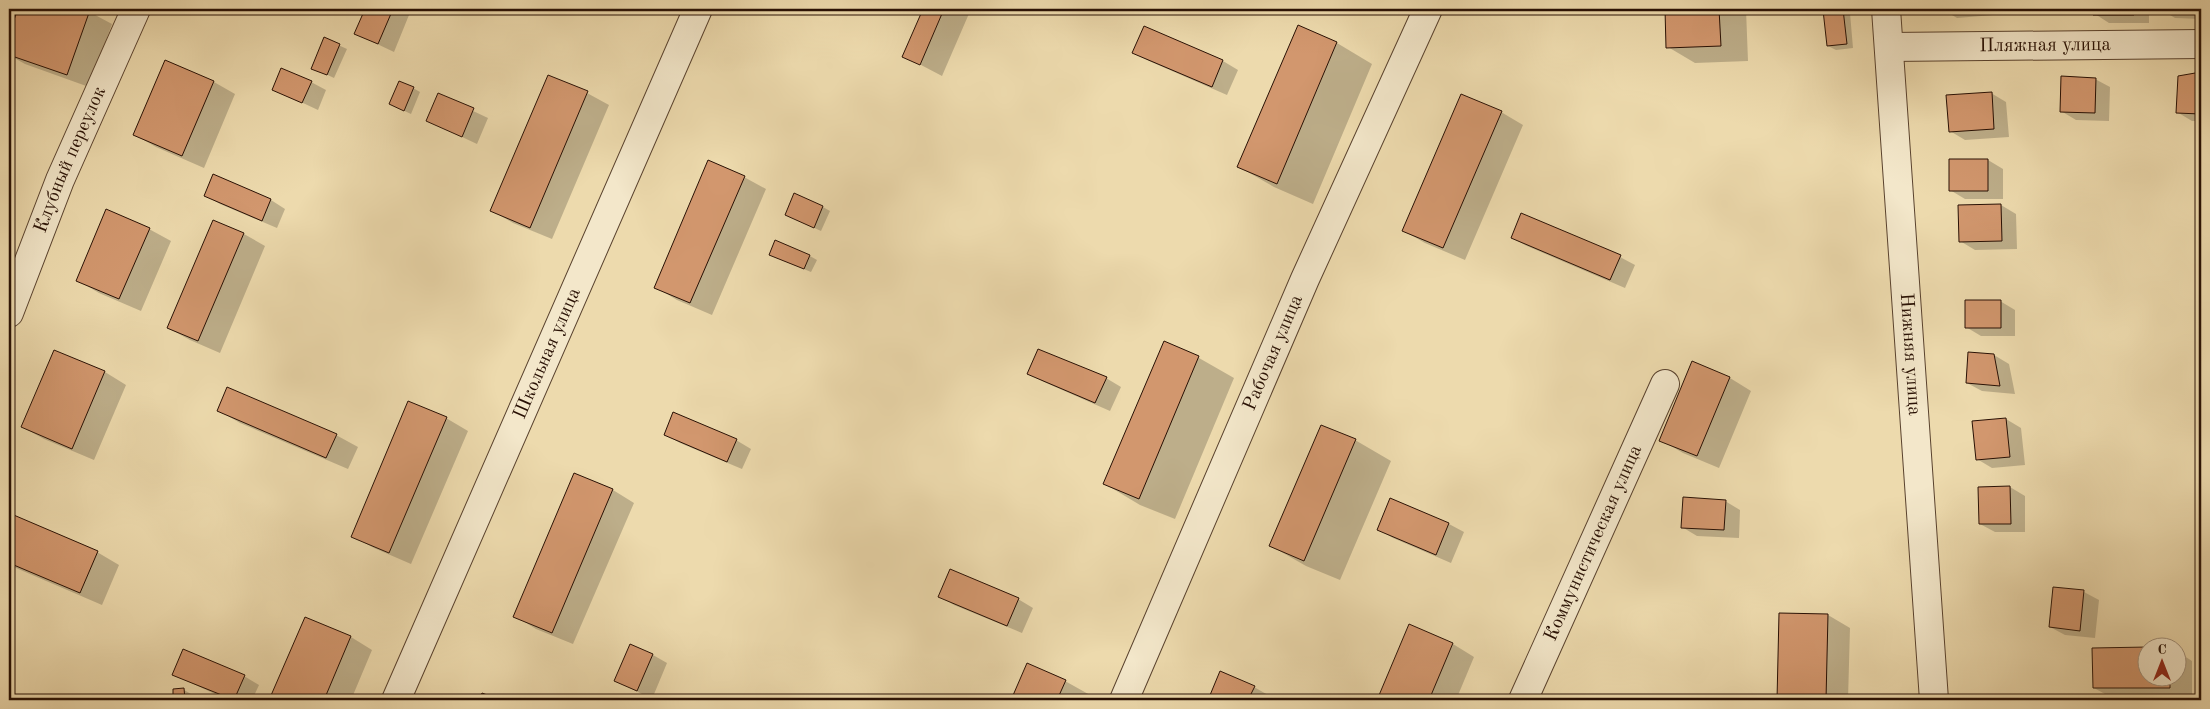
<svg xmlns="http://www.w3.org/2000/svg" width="2210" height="709" font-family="'Old Standard TT',serif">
  <rect width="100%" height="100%" fill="#eddaad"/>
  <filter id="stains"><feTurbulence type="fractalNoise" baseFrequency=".004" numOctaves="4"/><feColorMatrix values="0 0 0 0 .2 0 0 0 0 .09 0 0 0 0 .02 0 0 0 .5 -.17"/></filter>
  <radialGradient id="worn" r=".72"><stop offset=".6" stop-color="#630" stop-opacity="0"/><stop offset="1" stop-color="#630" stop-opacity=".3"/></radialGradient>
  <path fill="#0003" d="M 9,9 L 13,9 L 9,18 Z
    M 19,9 L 84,9 L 112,24 L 89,87 L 25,64 L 9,55 L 9,37 Z
    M 366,9 L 398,9 L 409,15 L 394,52 L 356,34 Z
    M 924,9 L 971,9 L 942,76 L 904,56 Z
    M 1666,9 L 1746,9 L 1748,61 L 1695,63 L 1668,47 Z
    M 1842,9 L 1850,13 L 1853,48 L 1836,50 L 1828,46 L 1825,11 Z
    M 1942,9 L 1992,9 L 1993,15 L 1957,18 Z
    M 2095,9 L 2149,9 L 2149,23 L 2109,23 L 2095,14 Z
    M 2160,9 L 2201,9 L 2201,19 L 2175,18 Z
    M 1298,27 L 1337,43 L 1372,64 L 1313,204 L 1274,187 L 1239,167 Z
    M 1144,28 L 1223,61 L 1238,70 L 1227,95 L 1149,61 L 1134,53 Z
    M 325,39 L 347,49 L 334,78 L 313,68 Z
    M 166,61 L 214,82 L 235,94 L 204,168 L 156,147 L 135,135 Z
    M 2201,73 L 2201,121 L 2192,121 L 2177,112 L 2179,77 Z
    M 2095,79 L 2110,87 L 2109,121 L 2076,120 L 2061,111 Z
    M 311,82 L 326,90 L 318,110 L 273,89 Z
    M 413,88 L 420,92 L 411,114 L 398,108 Z
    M 587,93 L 609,105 L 552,239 L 513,223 L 491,210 Z
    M 1991,93 L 2006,102 L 2009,137 L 1965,140 L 1950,131 Z
    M 439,95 L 488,118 L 477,144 L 428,121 Z
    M 1461,95 L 1501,112 L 1523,125 L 1465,260 L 1425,243 L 1404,231 Z
    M 1988,160 L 2003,169 L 2003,199 L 1965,199 L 1950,190 Z
    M 214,176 L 271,200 L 285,209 L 277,228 L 220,204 L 205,195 Z
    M 744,177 L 766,189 L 712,315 L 677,300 L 655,287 Z
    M 2001,205 L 2016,214 L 2017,249 L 1975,250 L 1960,241 L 1959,206 Z
    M 823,207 L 830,211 L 821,231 L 786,215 Z
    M 1522,215 L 1620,257 L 1635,265 L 1625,288 L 1527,246 L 1512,238 Z
    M 149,229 L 171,241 L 141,311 L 99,293 L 77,280 Z
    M 244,234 L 265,246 L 220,353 L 190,340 L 168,328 Z
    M 810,256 L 817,260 L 811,272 L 777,258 Z
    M 2000,301 L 2015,310 L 2015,336 L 1981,336 L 1966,327 Z
    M 1165,343 L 1199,358 L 1234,378 L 1175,519 L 1140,505 L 1105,484 Z
    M 55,351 L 105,372 L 126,385 L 94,460 L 44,439 L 22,427 Z
    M 1994,355 L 2009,364 L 2015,394 L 1982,391 L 1967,383 Z
    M 1693,363 L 1730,378 L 1751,391 L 1719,468 L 1683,453 L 1661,440 Z
    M 1029,374 L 1106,378 L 1121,387 L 1110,411 L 1044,382 Z
    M 218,410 L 336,435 L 358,447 L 348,469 L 240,423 Z
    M 446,418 L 468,431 L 411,564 L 374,548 L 352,536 Z
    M 2006,419 L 2021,428 L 2025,465 L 1992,468 L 1977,459 Z
    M 665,434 L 736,440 L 751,449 L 742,469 L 680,443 Z
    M 1355,440 L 1391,461 L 1340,580 L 1306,566 L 1271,546 Z
    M 575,474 L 613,490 L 634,503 L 573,644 L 536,629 L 515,616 Z
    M 2010,487 L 2025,496 L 2025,532 L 1995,532 L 1980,524 Z
    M 1391,500 L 1449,524 L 1464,532 L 1451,563 L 1393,538 L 1378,529 Z
    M 1725,501 L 1740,510 L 1739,538 L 1697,536 L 1682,527 Z
    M 9,515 L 97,552 L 119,565 L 102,605 L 9,565 Z
    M 2084,592 L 2099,600 L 2095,638 L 2065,635 L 2050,627 Z
    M 939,596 L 1018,599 L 1033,608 L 1022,633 L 954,605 Z
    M 1780,614 L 1828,615 L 1850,628 L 1848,700 L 1778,700 Z
    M 305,618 L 351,637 L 372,650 L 351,700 L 271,700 Z
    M 1410,626 L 1453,644 L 1474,657 L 1456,700 L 1378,700 Z
    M 2178,652 L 2192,661 L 2192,700 L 2116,700 L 2094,688 L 2148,676 L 2178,676 Z
    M 653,655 L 667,663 L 652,699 L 616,681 Z
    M 1028,665 L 1065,681 L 1099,700 L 1013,700 Z
    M 1221,673 L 1254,687 L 1277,700 L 1209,700 Z
    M 174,675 L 244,676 L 259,685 L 252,700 L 228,700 Z
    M 174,690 L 184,690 L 191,694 L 192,700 L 175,700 Z"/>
  <path fill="#d2976e" stroke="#281004" d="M 18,9 L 90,10 L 67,75 L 9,55 L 9,33 Z
    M 365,9 L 393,9 L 378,44 L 354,34 Z
    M 923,9 L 944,9 L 920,65 L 902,57 Z
    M 1665,9 L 1719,9 L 1721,46 L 1666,48 Z
    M 1843,9 L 1847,44 L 1827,46 L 1823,10 Z
    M 2093,9 L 2134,9 L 2134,15 L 2093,15 Z
    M 2159,9 L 2201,9 L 2201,12 L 2159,10 Z
    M 1298,25 L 1337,42 L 1277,184 L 1237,167 Z
    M 1144,26 L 1223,60 L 1212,87 L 1132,53 Z
    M 324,37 L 340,44 L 327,75 L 311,69 Z
    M 165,60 L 214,81 L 182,156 L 133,135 Z
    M 281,68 L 312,81 L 302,103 L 272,90 Z
    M 2201,72 L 2201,114 L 2176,113 L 2178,76 Z
    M 548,75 L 588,91 L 530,228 L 490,211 Z
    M 2061,76 L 2096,78 L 2095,113 L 2060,112 Z
    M 399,81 L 414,87 L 404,111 L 389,104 Z
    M 1992,92 L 1994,129 L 1949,132 L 1946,95 Z
    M 438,93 L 474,108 L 462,137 L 426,121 Z
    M 1461,94 L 1502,111 L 1443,248 L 1402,231 Z
    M 1949,159 L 1988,159 L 1988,191 L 1949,191 Z
    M 708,160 L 745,176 L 690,303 L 654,288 Z
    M 213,174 L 271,199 L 262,221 L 204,196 Z
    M 794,193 L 823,206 L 814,228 L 785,215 Z
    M 2001,204 L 2002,241 L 1959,242 L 1958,205 Z
    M 106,209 L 150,228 L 119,299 L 76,281 Z
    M 1521,213 L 1621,255 L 1610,280 L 1511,238 Z
    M 213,220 L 244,233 L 198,341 L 167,328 Z
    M 775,240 L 810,255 L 804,269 L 769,255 Z
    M 1965,300 L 2001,300 L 2001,328 L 1965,328 Z
    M 1164,341 L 1199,356 L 1139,499 L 1103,484 Z
    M 1038,349 L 1107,377 L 1095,403 L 1027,374 Z
    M 54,350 L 105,371 L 72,449 L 21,427 Z
    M 1968,352 L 1994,354 L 2000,386 L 1966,383 Z
    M 1692,361 L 1730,377 L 1697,456 L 1659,441 Z
    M 227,387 L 337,434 L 326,458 L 217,411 Z
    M 408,401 L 447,417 L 389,553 L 351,537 Z
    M 673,412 L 737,439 L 727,462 L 664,435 Z
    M 2006,418 L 2010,457 L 1976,460 L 1972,421 Z
    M 1321,425 L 1356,439 L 1304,561 L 1269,546 Z
    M 574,473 L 613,489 L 552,633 L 513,617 Z
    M 2010,486 L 2011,524 L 1979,524 L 1978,487 Z
    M 1683,497 L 1726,500 L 1724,530 L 1681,528 Z
    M 1390,498 L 1449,523 L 1436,555 L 1377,530 Z
    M 9,513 L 98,551 L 80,593 L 9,563 Z
    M 950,569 L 1019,598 L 1007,626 L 938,597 Z
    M 2053,587 L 2084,590 L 2080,631 L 2049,627 Z
    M 1779,613 L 1828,614 L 1826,700 L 1777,700 Z
    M 305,617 L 351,636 L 324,700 L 269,700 Z
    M 1409,624 L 1453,643 L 1429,700 L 1377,700 Z
    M 630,644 L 653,654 L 637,691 L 614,681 Z
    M 2148,647 L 2148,676 L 2170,676 L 2170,688 L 2093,688 L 2092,648 Z
    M 183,649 L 245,675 L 234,700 L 172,675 Z
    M 1027,663 L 1066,680 L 1057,700 L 1011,700 Z
    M 1220,671 L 1255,686 L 1248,700 L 1208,700 Z
    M 184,688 L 185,700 L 173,700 L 173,689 Z
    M 482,693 L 500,700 L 479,700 Z"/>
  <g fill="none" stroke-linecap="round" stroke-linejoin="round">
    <defs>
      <g id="minor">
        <path id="s1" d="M 1886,9 L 1934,700"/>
        <path id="s2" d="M 1890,47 L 2201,44"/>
        <path id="s3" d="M 9,313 L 60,180 L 136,9"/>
        <path id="s4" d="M 396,700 L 698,9"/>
        <path id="s5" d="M 1124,700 L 1305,279 L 1428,9"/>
        <path id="s6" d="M 1523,700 L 1665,384"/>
      </g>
    </defs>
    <use href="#minor" stroke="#59422e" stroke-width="30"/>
    <use href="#minor" stroke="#f3e7ca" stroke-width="28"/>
  </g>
  <g text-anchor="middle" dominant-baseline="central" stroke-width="4" stroke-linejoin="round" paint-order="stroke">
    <g font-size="19" fill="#281004" stroke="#f3e7ca">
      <text stroke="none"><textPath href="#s2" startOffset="155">Пляжная улица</textPath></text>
      <text stroke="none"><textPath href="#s3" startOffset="165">Клубный переулок</textPath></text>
      <text stroke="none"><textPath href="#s5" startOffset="378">Рабочая улица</textPath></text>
      <text stroke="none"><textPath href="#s1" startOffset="346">Нижняя улица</textPath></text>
      <text stroke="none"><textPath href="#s4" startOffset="378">Школьная улица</textPath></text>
      <text stroke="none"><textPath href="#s6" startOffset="172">Коммунистическая улица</textPath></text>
    </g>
  </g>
  <rect width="2210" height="709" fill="none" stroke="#eddaad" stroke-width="30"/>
  <rect x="10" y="10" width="2190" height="689" fill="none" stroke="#281004" stroke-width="2.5"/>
  <rect x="15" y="15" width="2180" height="679" fill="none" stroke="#281004"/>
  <g transform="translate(2162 662)"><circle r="24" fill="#f3e7ca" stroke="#a2917b"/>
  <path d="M0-4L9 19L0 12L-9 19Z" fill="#8f2418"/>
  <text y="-8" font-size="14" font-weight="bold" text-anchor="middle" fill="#281004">С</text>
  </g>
  <rect width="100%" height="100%" filter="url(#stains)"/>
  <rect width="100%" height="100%" fill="url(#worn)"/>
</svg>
